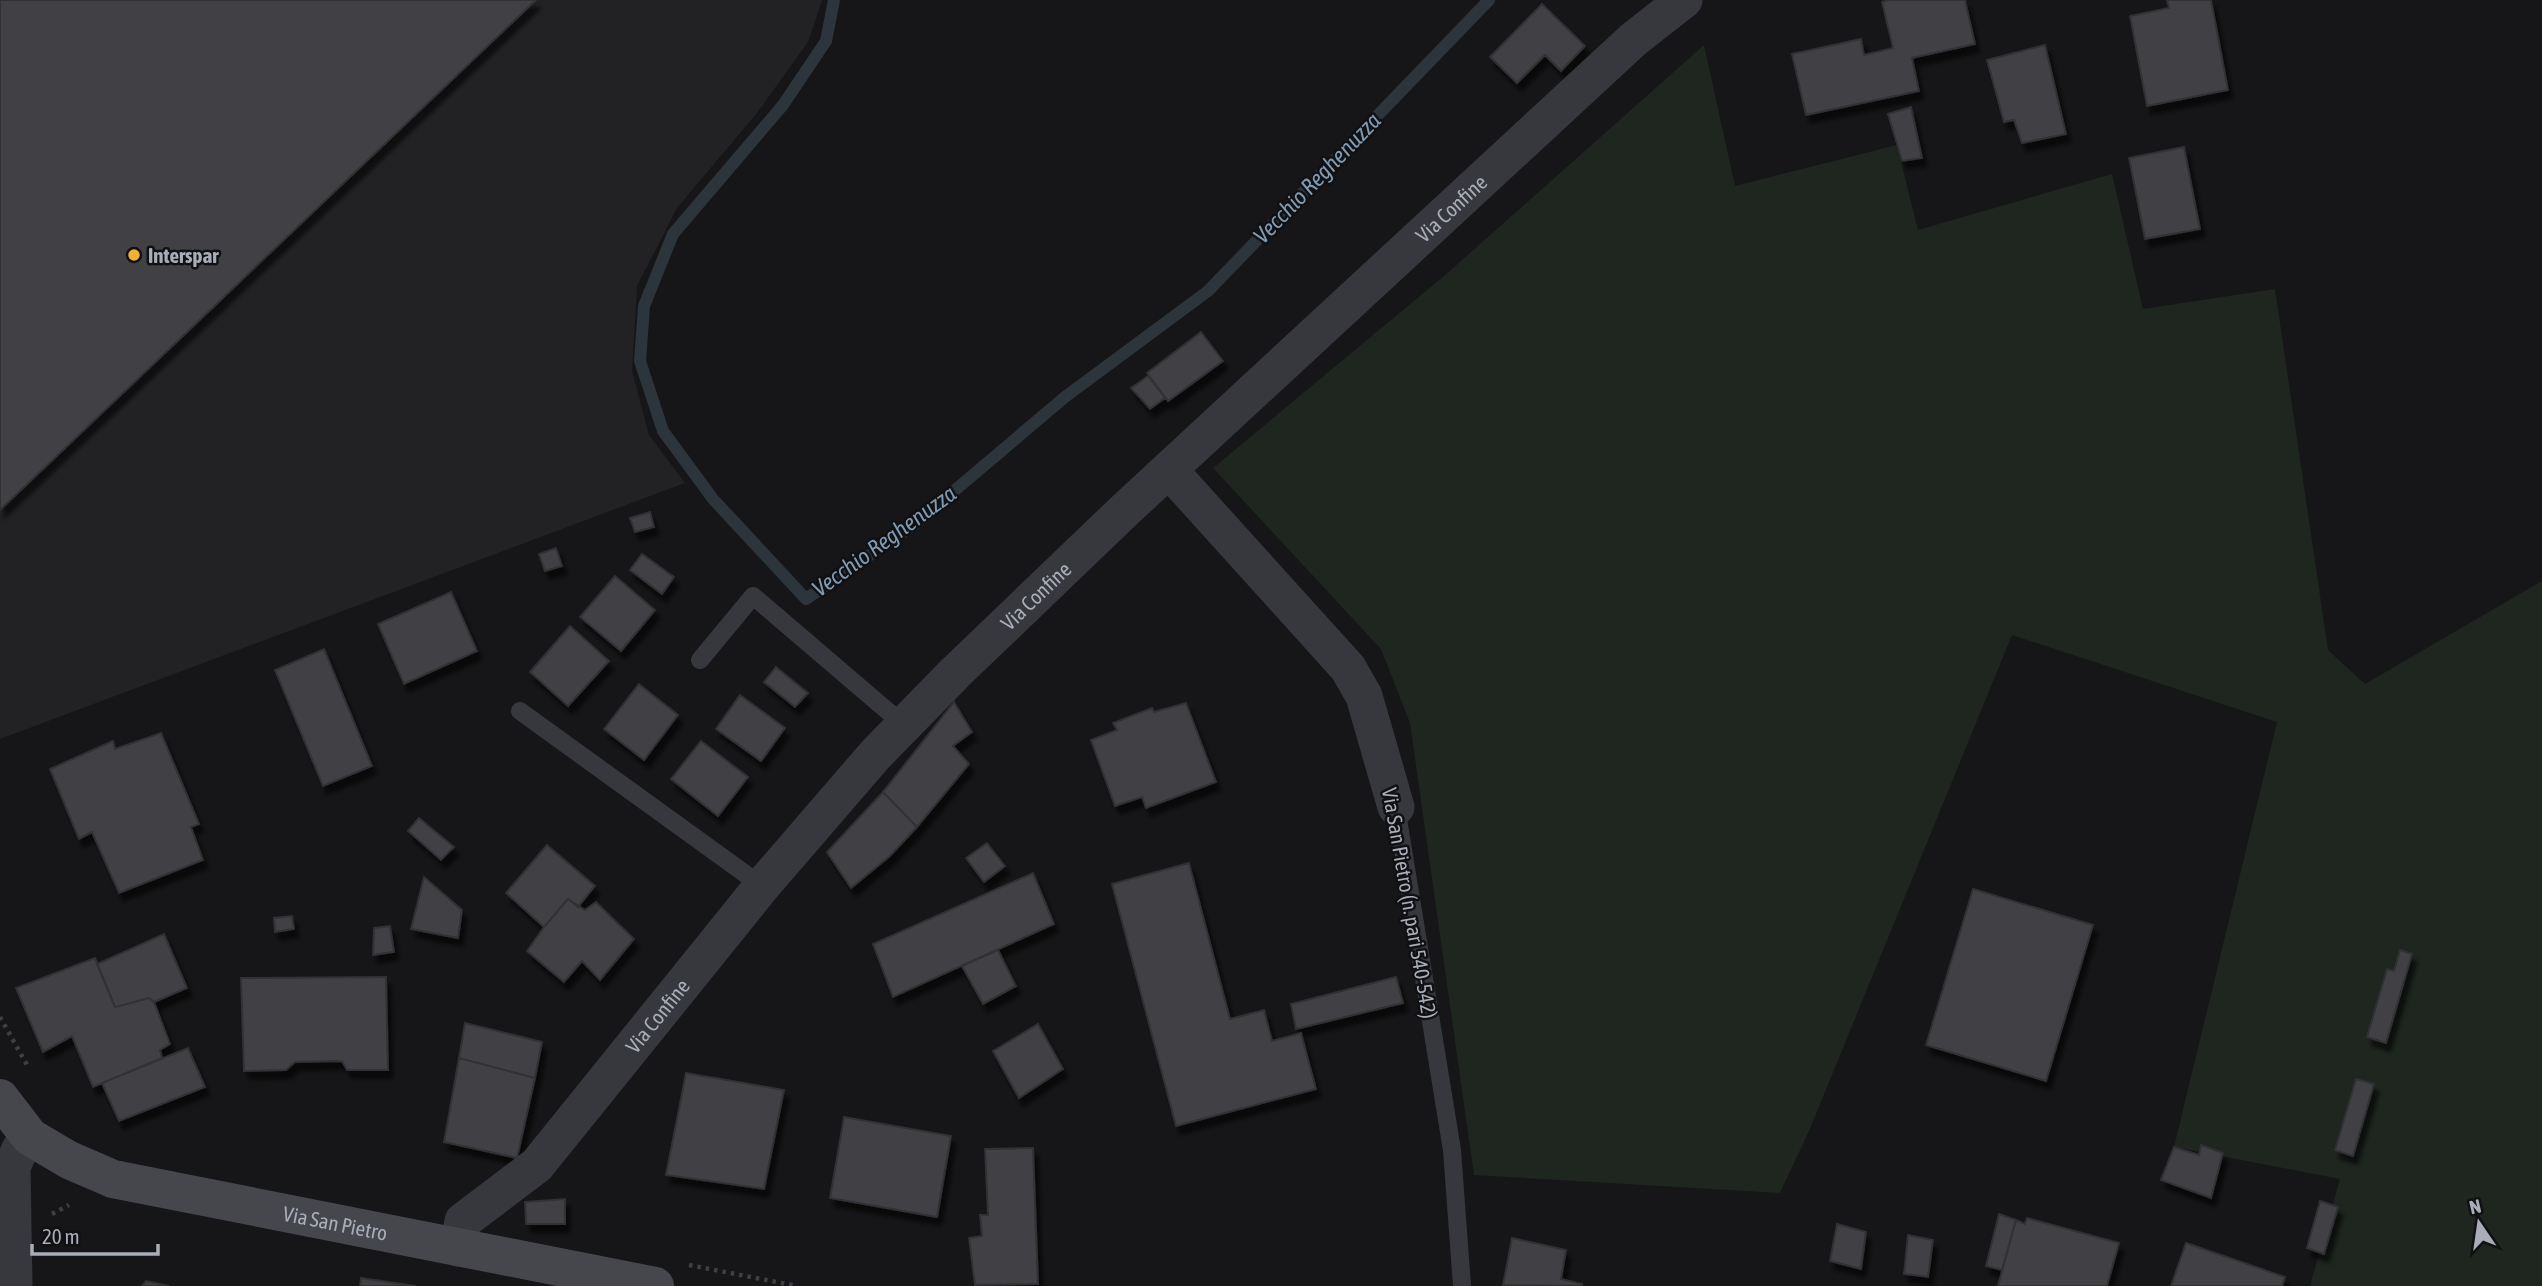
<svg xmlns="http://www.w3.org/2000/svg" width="2542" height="1286" font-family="'Asap Condensed',sans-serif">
  <defs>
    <filter id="shadow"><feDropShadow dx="4.5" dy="8" stdDeviation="2" flood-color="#0009"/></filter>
  </defs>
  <rect width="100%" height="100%" fill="#161618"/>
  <path fill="#222225" d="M 0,0 L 822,0 L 808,42 L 757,113 L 677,208 L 637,286 L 632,371 L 649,435 L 685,483 L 0,739 Z"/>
  <path fill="#1e261f" d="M 1704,45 L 1735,186 L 1897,145 L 1918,230 L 2112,174 L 2143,309 L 2275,289 L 2328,650 L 2365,684 L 2542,581 L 2542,1286 L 2310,1286 L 2340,1179 L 2174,1147 L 2277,722 L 2012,635 L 1809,1131 L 1780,1193 L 1474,1175 L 1410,723 L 1381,649 L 1213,468 L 1444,276 Z"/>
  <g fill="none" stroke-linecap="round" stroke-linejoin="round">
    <path stroke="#2c353c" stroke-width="12" d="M 834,0 L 826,41 L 783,105 L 673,234 L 644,306 L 640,361 L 663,431 L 713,499 L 806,599 L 915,524 L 1065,397 L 1208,291 L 1489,0"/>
  </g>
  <path fill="#404145" stroke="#303034" stroke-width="2" filter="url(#shadow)" d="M 0,0 L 536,0 L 0,510 Z
    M 1889,0 L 1965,0 L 1975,44 L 1912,58 L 1919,91 L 1806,115 L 1792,54 L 1861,39 L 1864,55 L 1893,48 L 1882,2 Z
    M 2167,0 L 2211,0 L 2228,90 L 2147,106 L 2130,16 L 2169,8 Z
    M 1542,4 L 1585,46 L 1561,71 L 1545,55 L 1517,83 L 1490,57 Z
    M 2045,45 L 2066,134 L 2022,143 L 2014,120 L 2004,122 L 1987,60 Z
    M 1911,107 L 1922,158 L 1902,161 L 1888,114 Z
    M 2184,147 L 2200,229 L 2145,239 L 2129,158 Z
    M 1201,332 L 1223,361 L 1168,401 L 1147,373 Z
    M 1148,376 L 1165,398 L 1150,409 L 1131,388 Z
    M 650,512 L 654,527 L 635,532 L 630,518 Z
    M 556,548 L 562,566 L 545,571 L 539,554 Z
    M 642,554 L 674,577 L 662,594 L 630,570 Z
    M 615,576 L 655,610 L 621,651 L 580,617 Z
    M 451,592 L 477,651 L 404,684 L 378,624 Z
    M 570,626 L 609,661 L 568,706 L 530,672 Z
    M 324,649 L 372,766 L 323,786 L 275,670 Z
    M 776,667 L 808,693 L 795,707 L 764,682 Z
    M 639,684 L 678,715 L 644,760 L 604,729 Z
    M 740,695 L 785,728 L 761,761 L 716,729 Z
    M 954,702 L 972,732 L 953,746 L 969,764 L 917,827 L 883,792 Z
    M 1186,703 L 1216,782 L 1146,808 L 1142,797 L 1115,806 L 1091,740 L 1117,730 L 1113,723 L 1152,708 L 1154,712 Z
    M 161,733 L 199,824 L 191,827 L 203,860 L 119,893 L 92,832 L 79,839 L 50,769 L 113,741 L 115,749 Z
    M 701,741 L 748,777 L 718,816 L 671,779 Z
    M 883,792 L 917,827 L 890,856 L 851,888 L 827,852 Z
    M 419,818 L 454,847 L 441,860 L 408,831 Z
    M 987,843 L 1005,866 L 984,882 L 966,858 Z
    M 547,845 L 595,886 L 578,907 L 568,899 L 544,927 L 506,893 Z
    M 1189,863 L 1230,1019 L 1264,1010 L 1272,1041 L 1301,1033 L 1316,1089 L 1176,1126 L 1112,884 Z
    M 1033,873 L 1054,924 L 893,997 L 873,944 Z
    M 424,877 L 462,910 L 458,938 L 411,929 Z
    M 1973,889 L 2093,925 L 2046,1081 L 1926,1045 Z
    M 568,899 L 585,910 L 596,902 L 634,939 L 600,980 L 582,961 L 564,982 L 527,951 L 544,927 Z
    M 292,916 L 294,929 L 275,932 L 274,918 Z
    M 390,926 L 394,952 L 373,955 L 374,928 Z
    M 164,934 L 187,988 L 154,1002 L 149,998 L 115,1007 L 97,964 Z
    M 998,950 L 1016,986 L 983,1004 L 962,966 Z
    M 2400,950 L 2412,954 L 2386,1043 L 2367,1037 L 2387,969 L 2394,971 Z
    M 95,958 L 115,1007 L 149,998 L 154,1002 L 170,1044 L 160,1050 L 162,1058 L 93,1087 L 72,1036 L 43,1052 L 16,988 Z
    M 386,977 L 388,1070 L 347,1070 L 342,1061 L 295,1062 L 286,1070 L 244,1071 L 241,978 Z
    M 1396,977 L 1403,1003 L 1296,1029 L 1291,1004 Z
    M 465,1023 L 542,1042 L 535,1078 L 459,1058 Z
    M 1038,1024 L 1063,1069 L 1019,1098 L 993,1051 Z
    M 188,1048 L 205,1087 L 119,1121 L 102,1083 Z
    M 459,1058 L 535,1078 L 517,1158 L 444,1142 Z
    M 686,1073 L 784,1090 L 764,1189 L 666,1175 Z
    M 2356,1079 L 2374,1084 L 2353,1156 L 2335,1150 Z
    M 844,1117 L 951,1136 L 937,1217 L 830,1198 Z
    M 2201,1145 L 2223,1153 L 2211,1198 L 2161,1180 L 2174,1147 L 2199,1155 Z
    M 1033,1148 L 1038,1284 L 975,1285 L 969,1238 L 982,1236 L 980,1215 L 988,1215 L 985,1149 Z
    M 565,1199 L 565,1224 L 526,1224 L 525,1202 Z
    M 2320,1201 L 2338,1207 L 2324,1254 L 2307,1248 Z
    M 1999,1214 L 2016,1220 L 2002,1270 L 1986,1266 Z
    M 2027,1218 L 2119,1243 L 2107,1286 L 1998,1286 L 2016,1220 L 2025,1224 Z
    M 1837,1224 L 1866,1232 L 1861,1269 L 1830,1261 Z
    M 1908,1235 L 1933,1240 L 1928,1277 L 1904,1274 Z
    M 1512,1238 L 1566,1250 L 1561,1279 L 1582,1284 L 1582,1286 L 1503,1285 Z
    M 2186,1243 L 2285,1277 L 2282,1286 L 2171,1286 Z
    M 361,1278 L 416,1286 L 360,1286 Z
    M 146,1281 L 169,1286 L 142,1286 Z"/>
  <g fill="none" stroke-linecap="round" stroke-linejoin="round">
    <path stroke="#3d3f44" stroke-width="4.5" stroke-dasharray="3.5 5" stroke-linecap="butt" d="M 0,1017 L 27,1065
      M 52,1214 L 69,1205
      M 689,1265 L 797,1286"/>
    <path stroke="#37383d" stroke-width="18" d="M 700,660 L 753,596 L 904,725
      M 520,711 L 762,886
      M 1396,807 L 1452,1150 L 1462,1286"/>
    <g stroke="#37383d" stroke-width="37">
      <path d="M 1169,470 L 1348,668 L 1364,696 L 1396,807"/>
      <path id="s1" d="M 458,1248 L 463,1221 L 537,1165 L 762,886 L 875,755 L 955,673 L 1126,509 L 1634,39 L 1684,0"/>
      <path d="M 14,1286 L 12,1167 L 20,1149 L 30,1137"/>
    </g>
    <path stroke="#45474d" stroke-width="38" id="s2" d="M 0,1098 L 30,1137 L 69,1160 L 113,1179 L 655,1286"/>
  </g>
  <circle fill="#f2b134" stroke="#111113" stroke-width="2.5" cx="134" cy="255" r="7"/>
  <g text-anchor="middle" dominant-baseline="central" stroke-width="5" stroke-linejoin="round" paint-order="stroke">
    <g font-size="21" fill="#a8adb8" stroke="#111113">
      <text stroke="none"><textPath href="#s1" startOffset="1446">Via Confine</textPath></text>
      <text stroke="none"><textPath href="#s1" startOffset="878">Via Confine</textPath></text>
      <text transform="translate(1410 903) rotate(80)">Via San Pietro (n. pari 540-542)</text>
      <text stroke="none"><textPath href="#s1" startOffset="312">Via Confine</textPath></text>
      <text stroke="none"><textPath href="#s2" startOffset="369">Via San Pietro</textPath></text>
    </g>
    <g font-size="21" font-weight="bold" fill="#a8adb8" stroke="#111113" text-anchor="start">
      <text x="148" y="255">Interspar</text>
    </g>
    <g font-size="23" font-style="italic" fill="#7f9bb3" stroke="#111113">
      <text transform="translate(1317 178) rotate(-46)">Vecchio Reghenuzza</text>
      <text transform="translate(884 541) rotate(-36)">Vecchio Reghenuzza</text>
    </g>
  </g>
  <g transform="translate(2479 1223) rotate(347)" stroke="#111113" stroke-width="5" paint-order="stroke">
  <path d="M0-5L12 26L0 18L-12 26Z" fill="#a8adb8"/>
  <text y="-10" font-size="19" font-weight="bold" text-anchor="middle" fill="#a8adb8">N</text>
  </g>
  <path d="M32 1244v10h126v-10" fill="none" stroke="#a8adb8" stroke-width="3.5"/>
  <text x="42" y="1244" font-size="21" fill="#a8adb8" stroke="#111113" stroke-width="5" paint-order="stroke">20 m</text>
</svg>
